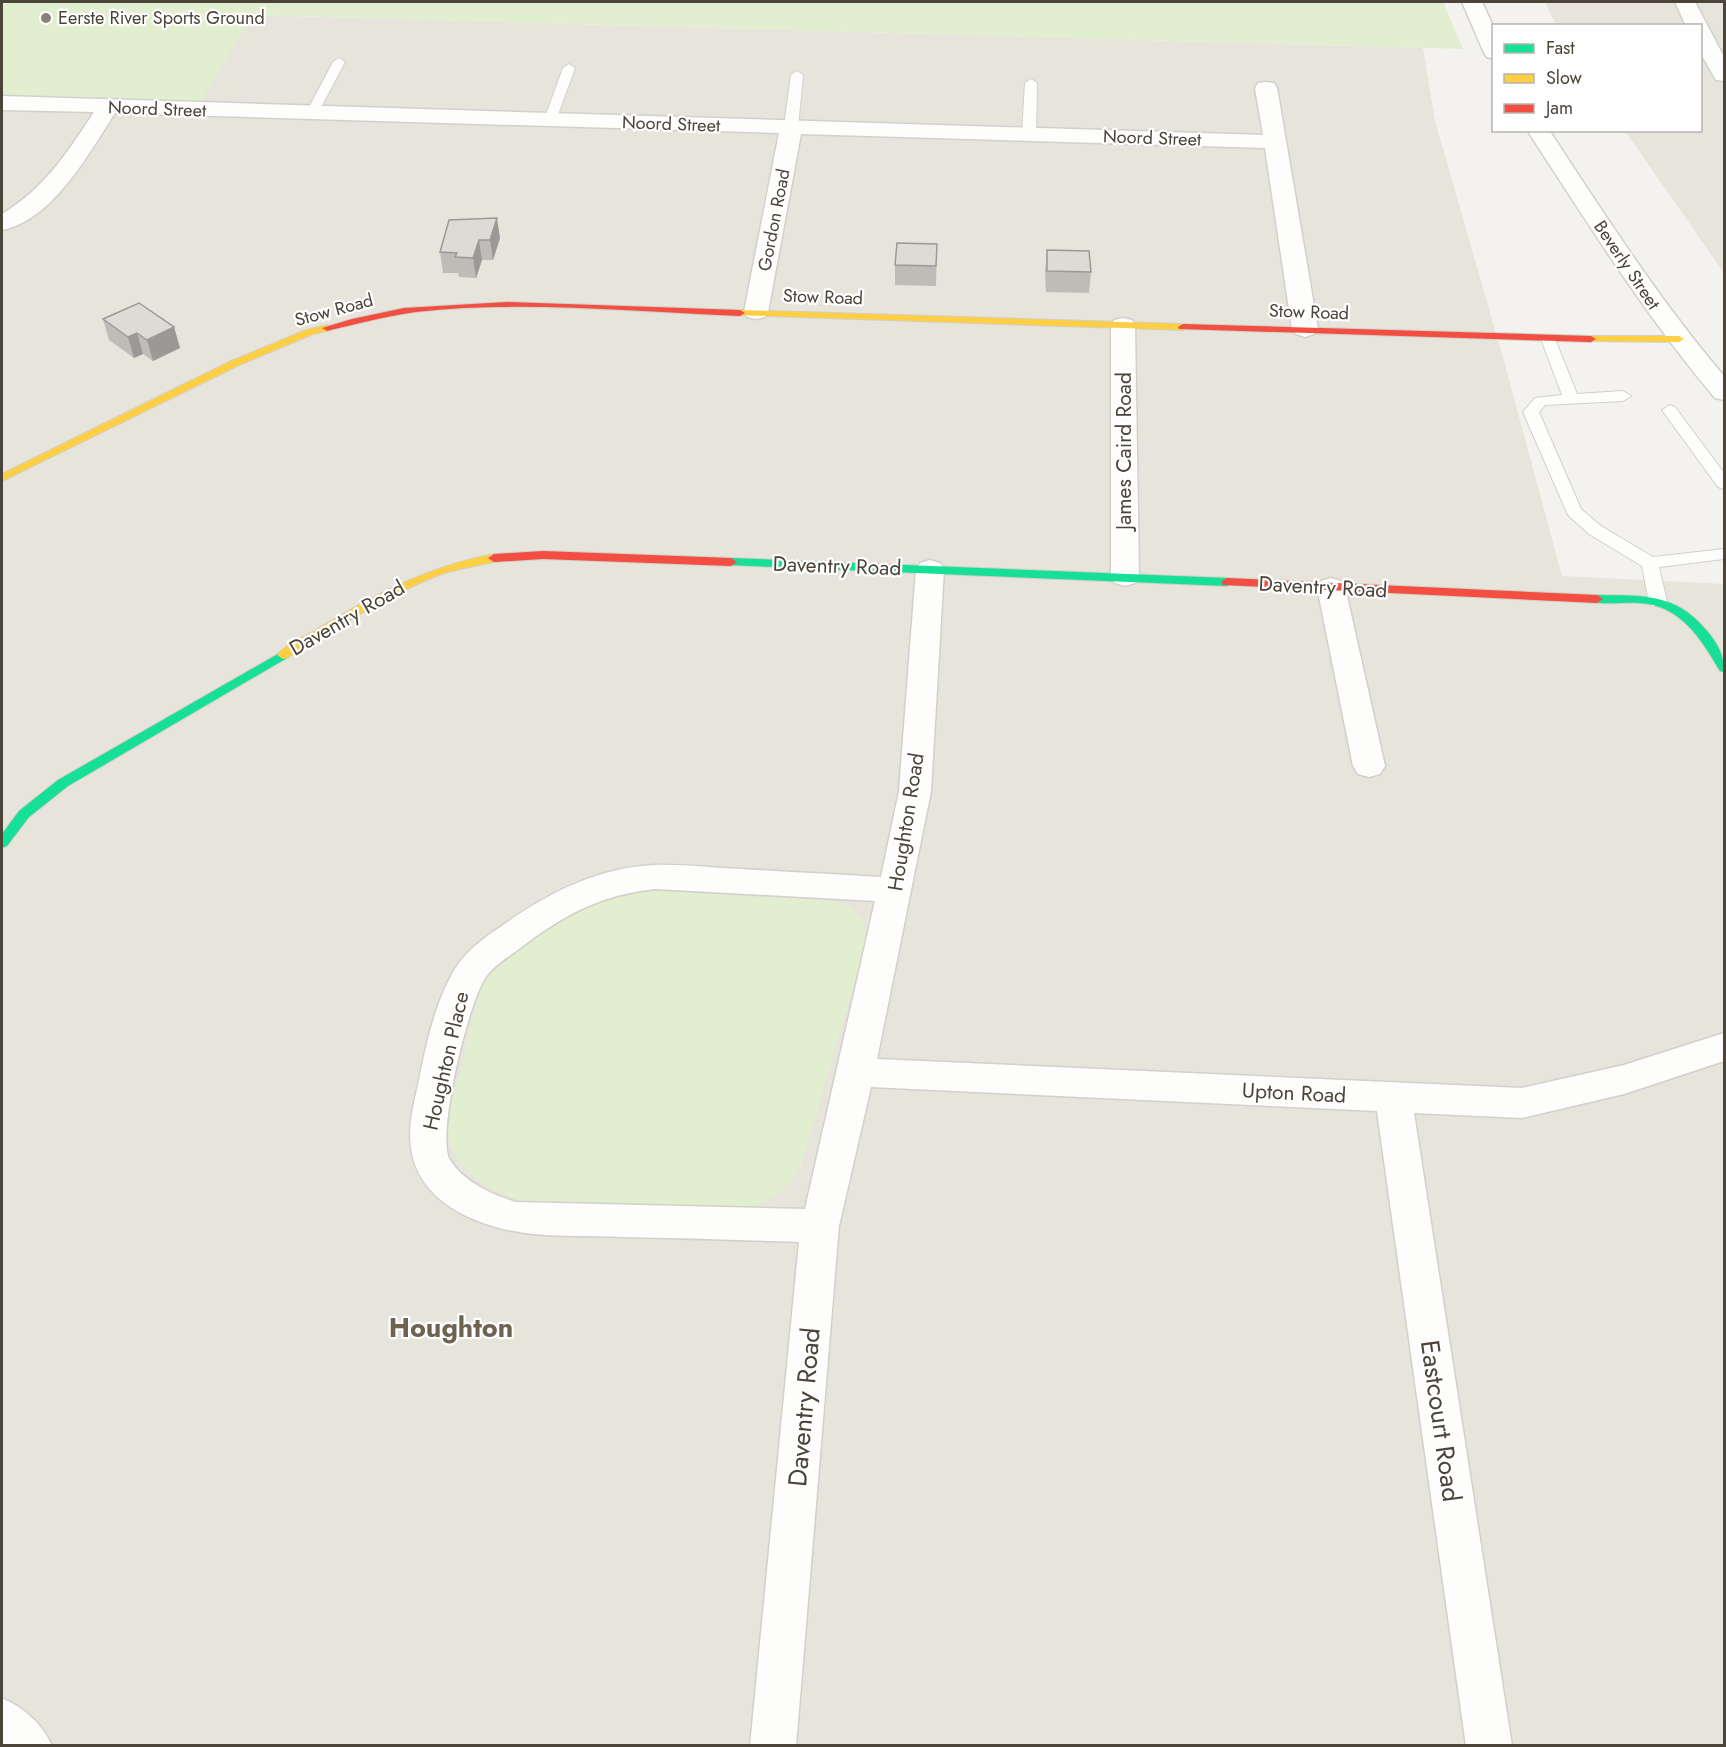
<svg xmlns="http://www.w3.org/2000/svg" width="1726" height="1747" font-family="Jost,sans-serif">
  <rect width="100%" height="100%" fill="#f4f2ee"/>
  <path fill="#e7e4dc" d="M 1545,2 L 1724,2 L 1724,273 L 1625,131 L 1700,130 L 1700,26 L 1556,25 Z
    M 252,15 L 1423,48 L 1435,121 L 1504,361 L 1562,576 L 1724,584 L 1724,1745 L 2,1746 L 2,102 L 196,109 Z"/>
  <path fill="#e1eecf" d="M 2,2 L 1443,2 L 1463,49 L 252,15 L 200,104 L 2,98 Z
    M 636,890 L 834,901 C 853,907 866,918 867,939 L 801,1166 C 785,1195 764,1206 732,1211 L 518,1200 C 484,1189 448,1166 448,1124 C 448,1107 457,1087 461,1070 C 467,1042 474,1013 481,985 L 494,968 L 511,954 L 580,905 Z"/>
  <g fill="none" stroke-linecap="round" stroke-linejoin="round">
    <defs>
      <path id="lane" d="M 339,58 L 345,62 L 318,113 L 312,117 L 307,116 L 306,113 L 333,62 Z
        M 569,64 L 575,68 L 556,120 L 555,123 L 545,123 L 544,120 L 563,68 Z
        M 797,71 L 803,75 L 798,127 L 791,131 L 784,127 L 791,75 Z
        M 1031,79 L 1037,83 L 1036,134 L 1029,138 L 1022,134 L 1025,83 Z
        M 1548,335 L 1555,339 L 1577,394 L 1623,391 L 1631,396 L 1623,401 L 1545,405 L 1539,412 L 1581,509 L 1601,526 L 1653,557 L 1724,549 L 1724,559 L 1659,567 L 1667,602 L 1664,606 L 1652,606 L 1649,602 L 1642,566 L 1589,534 L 1568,515 L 1523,412 L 1535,398 L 1562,395 L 1541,339 Z
        M 1670,405 L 1675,407 L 1724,473 L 1724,489 L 1718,487 L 1662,410 Z"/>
      <path id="street" d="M 1462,2 L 1482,2 L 1494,28 L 1494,59 L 1487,57 L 1484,53 Z
        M 1675,2 L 1695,2 L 1724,57 L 1724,81 L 1716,80 L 1700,52 L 1700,26 L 1686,26 Z
        M 1266,82 L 1274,83 L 1277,88 L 1318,329 L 1314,334 L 1305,337 L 1296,334 L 1292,329 L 1265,148 L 801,134 L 768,312 L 765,317 L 756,319 L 747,317 L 744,312 L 779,133 L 115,113 C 89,153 53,220 2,230 L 2,214 C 44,189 68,152 94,112 L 2,110 L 2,96 L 1263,135 L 1255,88 L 1258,83 Z
        M 1527,130 L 1549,130 C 1605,215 1659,300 1724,376 L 1724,400 L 1715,398 C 1644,314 1587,222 1527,130 Z
        M 1123,318 L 1132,320 L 1135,325 L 1139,577 L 1135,583 L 1125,586 L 1115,583 L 1111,577 L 1111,325 L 1114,320 Z
        M 930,560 L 940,563 L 944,569 L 931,791 L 877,1059 L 1522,1088 L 1624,1065 L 1724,1033 L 1724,1061 L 1624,1094 L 1522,1118 L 1414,1113 L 1512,1746 L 1466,1746 L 1377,1111 L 871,1087 L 839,1226 L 796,1746 L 750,1746 L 799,1242 C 740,1240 681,1238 622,1237 C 569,1235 522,1240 473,1219 C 420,1196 401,1158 414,1103 C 424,1058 431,1009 455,969 C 467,949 487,936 506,923 C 550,892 600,867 655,865 C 683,864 712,868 741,869 C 787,872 834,874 881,877 L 899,791 L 916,569 L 920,563 ZM 655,889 L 875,901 L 805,1209 L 516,1202 C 493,1195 461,1181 449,1158 C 437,1132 469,996 488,974 C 499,962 514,953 527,943 C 569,912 603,895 655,889 Z
        M 1331,578 L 1341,581 L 1345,587 L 1385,766 L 1380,774 L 1369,777 L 1358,774 L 1353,766 L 1317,587 L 1321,581 Z
        M 2,1698 C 24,1708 42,1723 52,1746 L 2,1746 Z"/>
      <path id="fast" d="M 731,558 L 1227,578 L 1233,582 L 1227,586 L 727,565 L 725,562 L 727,559 Z
        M 1597,595 C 1642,596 1675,592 1707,631 C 1718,644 1724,655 1724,672 L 1720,671 C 1701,639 1681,605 1639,603 C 1624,602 1607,605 1593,602 L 1591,599 L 1593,596 Z
        M 283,651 L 289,655 L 287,658 L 68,786 L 29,817 L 7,846 L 2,848 L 2,834 L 19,811 L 58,780 Z"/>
      <path id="slow" d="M 740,310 L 1183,324 L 1188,327 L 1183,330 L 736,315 L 736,311 Z
        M 327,325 L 332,328 L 331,330 L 313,334 L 237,366 L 2,481 L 2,474 L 229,362 L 306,330 Z
        M 1591,336 L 1679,336 L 1684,339 L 1679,342 L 1587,341 L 1587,337 Z
        M 494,554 L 498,555 L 500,558 L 498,561 C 478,566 458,568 439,575 C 385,596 337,628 287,658 L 283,659 L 277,655 C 286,644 304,637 316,630 C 374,595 426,567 494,554 Z"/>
      <path id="jam" d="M 507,302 L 740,310 L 745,313 L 740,316 C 633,312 523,300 416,312 C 386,316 356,324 327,331 L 322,328 L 352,319 L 404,308 Z
        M 1183,324 L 1591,336 L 1596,339 L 1591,342 L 1179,329 L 1178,327 Z
        M 543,551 L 731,558 L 737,562 L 731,566 L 543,559 L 494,562 L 488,558 L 494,554 Z
        M 1227,578 L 1597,595 L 1603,599 L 1597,603 L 1223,585 L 1221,582 Z"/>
    </defs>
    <use href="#lane" stroke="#d2d0cb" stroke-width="2"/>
    <use href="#street" stroke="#d2d0cb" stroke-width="3"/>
    <use href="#fast" stroke="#d3cfc5" stroke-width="2"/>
    <use href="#slow" stroke="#d3cfc5" stroke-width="2"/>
    <use href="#jam" stroke="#d3cfc5" stroke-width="2"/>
    <use href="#lane" fill="#fdfdfc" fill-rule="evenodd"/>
    <use href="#street" fill="#fdfdfc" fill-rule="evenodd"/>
    <use href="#fast" fill="#16e098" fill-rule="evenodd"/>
    <use href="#slow" fill="#ffcf43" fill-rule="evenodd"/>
    <use href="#jam" fill="#f24e42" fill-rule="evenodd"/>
  </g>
  <path fill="#bfbcb8" d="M 449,220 L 500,238 L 493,260 L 482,260 L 476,278 L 459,277 L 458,273 L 443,273 L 440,252 Z
    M 937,244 L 936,286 L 895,285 L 895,265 Z
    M 1047,250 L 1091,272 L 1089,293 L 1046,292 L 1045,271 Z
    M 103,319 L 174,327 L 180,348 L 153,361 L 143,354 L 134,358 L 109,340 Z"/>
  <path fill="#9b9996" d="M 497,218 L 500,238 L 493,260 L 490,240 Z
    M 479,240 L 482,260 L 476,278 L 473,258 Z
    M 174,327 L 180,348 L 153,361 L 147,340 Z
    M 137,333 L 143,354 L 134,358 L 128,337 Z"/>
  <path fill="#dedbd6" stroke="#9b9996" stroke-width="1.5" d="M 497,218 L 490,240 L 479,240 L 473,258 L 455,257 L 457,253 L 440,252 L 449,220 Z
    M 897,243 L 937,244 L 936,266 L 895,265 Z
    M 1047,250 L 1089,251 L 1091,272 L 1047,271 Z
    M 139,303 L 174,327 L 147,340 L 137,333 L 128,337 L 103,319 Z"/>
  <circle fill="#868178" stroke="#fff" stroke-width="2" cx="46" cy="18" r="6"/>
  <g text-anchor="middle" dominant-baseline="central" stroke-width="4.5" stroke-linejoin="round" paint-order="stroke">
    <g font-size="18" fill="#4b4439" stroke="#fff" text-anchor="start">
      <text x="58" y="18">Eerste River Sports Ground</text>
    </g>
    <g font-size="18" fill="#4b4439" stroke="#fff">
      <text transform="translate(157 109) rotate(2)">Noord Street</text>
      <text transform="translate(671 124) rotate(2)">Noord Street</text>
      <text transform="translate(1152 138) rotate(2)">Noord Street</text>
      <text transform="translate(774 220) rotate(-79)">Gordon Road</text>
      <text transform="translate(1627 265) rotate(56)">Beverly Street</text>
      <text transform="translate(823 297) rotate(2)">Stow Road</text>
      <text transform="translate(334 310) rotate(-15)">Stow Road</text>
      <text transform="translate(1309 312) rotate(2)">Stow Road</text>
    </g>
    <g font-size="21" fill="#4b4439" stroke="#fff">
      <text transform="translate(1124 451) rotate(-90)">James Caird Road</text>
      <text transform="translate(837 566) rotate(2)">Daventry Road</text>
      <text transform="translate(1323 587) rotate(3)">Daventry Road</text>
      <text transform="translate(347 618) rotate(-30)">Daventry Road</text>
      <text transform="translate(906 822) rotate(-81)">Houghton Road</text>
      <text transform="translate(446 1061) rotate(-77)">Houghton Place</text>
      <text transform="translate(1294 1093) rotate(3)">Upton Road</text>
    </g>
    <g font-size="26" fill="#4b4439" stroke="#fff">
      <text transform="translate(804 1407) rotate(-85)">Daventry Road</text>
      <text transform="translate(1441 1421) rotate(82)">Eastcourt Road</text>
    </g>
    <g font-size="27" font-weight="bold" fill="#6e6250" stroke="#fff">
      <text x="451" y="1327">Houghton</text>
    </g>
  </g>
  <rect width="1726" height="1747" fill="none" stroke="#4b4439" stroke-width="6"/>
  <rect x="1492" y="24" width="210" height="108" fill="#ffffff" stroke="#b7b4b0" stroke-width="1.5"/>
  <rect x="1504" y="44" width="30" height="9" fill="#16e098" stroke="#b7b4b0" stroke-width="1.5"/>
  <text x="1546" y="54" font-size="18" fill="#4b4439">Fast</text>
  <rect x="1504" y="74" width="30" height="9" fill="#ffcf43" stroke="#b7b4b0" stroke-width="1.5"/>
  <text x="1546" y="84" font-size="18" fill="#4b4439">Slow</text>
  <rect x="1504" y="104" width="30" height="9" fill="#f24e42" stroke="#b7b4b0" stroke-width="1.5"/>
  <text x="1546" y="114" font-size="18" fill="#4b4439">Jam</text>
</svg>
